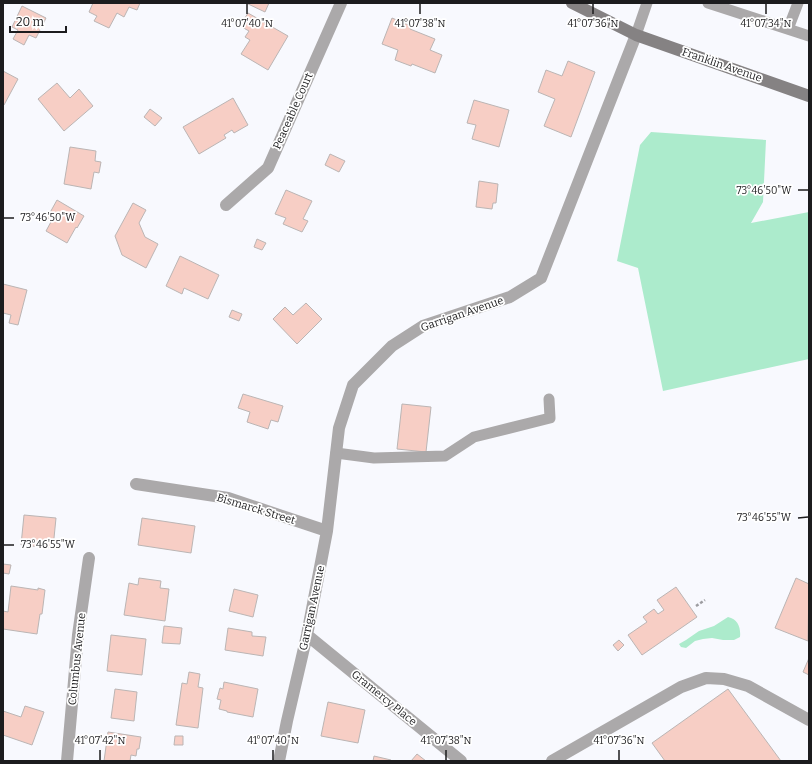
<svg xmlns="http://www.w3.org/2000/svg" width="812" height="764" font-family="Bitter,serif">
  <rect width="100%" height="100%" fill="#f8f9fe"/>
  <path fill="#acebcc" d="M 651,132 L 766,140 L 763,202 L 751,223 L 809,212 L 809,359 L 663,391 L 638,268 L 617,261 L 640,145 Z
    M 728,617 C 738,619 741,628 740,637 L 734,640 L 723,640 L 712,638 L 703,639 L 695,641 L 686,648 L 681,647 L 679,644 L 686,640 L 699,631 L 714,626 Z"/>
  <path fill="#f7cec5" stroke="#bbb5b4" d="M 93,3 L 140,3 L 137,10 L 129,7 L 124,17 L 117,13 L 109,28 L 94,21 L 97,16 L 89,12 Z
    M 246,3 L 269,3 L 265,12 Z
    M 22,6 L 46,18 L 36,38 L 29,35 L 24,45 L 13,39 L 18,30 L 12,27 Z
    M 248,13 L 288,36 L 268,70 L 241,54 L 250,40 L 245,37 L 249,31 L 240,26 Z
    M 392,18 L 411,26 L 410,29 L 435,39 L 430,50 L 442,55 L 435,73 L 412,64 L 411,66 L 395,60 L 398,50 L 382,44 Z
    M 568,61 L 595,72 L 571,137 L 544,126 L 555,99 L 538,92 L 546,70 L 562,76 Z
    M 3,71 L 18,79 L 4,105 L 3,105 Z
    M 57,83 L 70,98 L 79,89 L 93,106 L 64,131 L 38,99 Z
    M 233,98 L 248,125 L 234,133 L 232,130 L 224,135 L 226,138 L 199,154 L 183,127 Z
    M 474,100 L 509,110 L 499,147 L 472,139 L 476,125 L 467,123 Z
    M 150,109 L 162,118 L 155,126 L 144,117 Z
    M 70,147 L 96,151 L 95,161 L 101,162 L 99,173 L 94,172 L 91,189 L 64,184 Z
    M 330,154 L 345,161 L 339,172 L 325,165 Z
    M 479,181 L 498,184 L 496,203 L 493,203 L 492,209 L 476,207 Z
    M 286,190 L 312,201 L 303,219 L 308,221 L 302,232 L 283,224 L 286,218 L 275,214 Z
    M 57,200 L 84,216 L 77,228 L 76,227 L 67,243 L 46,231 L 52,220 L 47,218 Z
    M 133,203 L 146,210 L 139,223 L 145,237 L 158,244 L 146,268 L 122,255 L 115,236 Z
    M 257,239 L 266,243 L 262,250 L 254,247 Z
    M 180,256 L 219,275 L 208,299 L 184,288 L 182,294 L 166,286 Z
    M 3,284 L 27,290 L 18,325 L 9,323 L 11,315 L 3,313 Z
    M 306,303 L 322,319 L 297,344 L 273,319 L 285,307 L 293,315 Z
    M 232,310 L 242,314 L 239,321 L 229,317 Z
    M 243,394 L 283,406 L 278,422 L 271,420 L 268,429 L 247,422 L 250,412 L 238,408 Z
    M 402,404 L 431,407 L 426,452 L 397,449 Z
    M 24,515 L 56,518 L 53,548 L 21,545 Z
    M 142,518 L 195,526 L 191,553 L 138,545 Z
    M 3,564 L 11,565 L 9,574 L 3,573 Z
    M 139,578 L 161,581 L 160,588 L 169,589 L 165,621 L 124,615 L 129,583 L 138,585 Z
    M 796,578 L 809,584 L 808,641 L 775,628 Z
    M 11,586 L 38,590 L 38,588 L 45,590 L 42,614 L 40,614 L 37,634 L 3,629 L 3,611 L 8,612 Z
    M 676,587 L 697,617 L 642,655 L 628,635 L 647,622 L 643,617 L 654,609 L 658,614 L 664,610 L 657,600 Z
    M 234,589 L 258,595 L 253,617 L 229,611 Z
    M 164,626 L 182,628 L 180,644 L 162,643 Z
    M 228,628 L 252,632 L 252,636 L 266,637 L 263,656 L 225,650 Z
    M 111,635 L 146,639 L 142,675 L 107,671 Z
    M 619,640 L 624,645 L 618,651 L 613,645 Z
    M 809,658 L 809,675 L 803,672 Z
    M 189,672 L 200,674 L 198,687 L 203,688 L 198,728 L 176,725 L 182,683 L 187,684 Z
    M 224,682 L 258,689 L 253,717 L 227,712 L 227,711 L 219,709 L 221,700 L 217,699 L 220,688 L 223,689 Z
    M 115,689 L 137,692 L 134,721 L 111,718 Z
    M 728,689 L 781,761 L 665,761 L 652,743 Z
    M 328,702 L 365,710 L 358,743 L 321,736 Z
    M 25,706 L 44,712 L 32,745 L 3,735 L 3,736 L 3,711 L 21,717 Z
    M 108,732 L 141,737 L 139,749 L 137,749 L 136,756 L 131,755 L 130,761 L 104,761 Z
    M 175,736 L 183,736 L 183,745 L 174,745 Z
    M 417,754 L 426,761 L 411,761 Z
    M 374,756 L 391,760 L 391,761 L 373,761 Z"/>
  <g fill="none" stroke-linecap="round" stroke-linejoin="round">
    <path stroke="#9d9da1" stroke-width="2.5" stroke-dasharray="3 2" stroke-linecap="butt" d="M 696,606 L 705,600"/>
    <path stroke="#aba9aa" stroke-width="11" d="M 708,3 L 809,36
      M 788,29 L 798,3
      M 636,35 L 647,3
      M 336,453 L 374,458 L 445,456 L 474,437 L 550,418 L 549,399"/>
    <path stroke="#aba9aa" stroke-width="12" d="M 226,205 L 268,168 L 341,3
      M 136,484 L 228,498 L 327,531
      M 307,635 L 461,761
      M 67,761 L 78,635 L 89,558
      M 279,761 L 287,721 L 307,635 L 327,531 L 339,428 L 353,385 L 392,346 L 423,326 L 510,297 L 541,278 L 636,35
      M 552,761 L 681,687 L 706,678 L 724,679 L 748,686 L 809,720"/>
    <path stroke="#858283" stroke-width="12" d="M 572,3 L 636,35 L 809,96"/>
  </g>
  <path fill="none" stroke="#1c1c1e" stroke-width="1.5" d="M 247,4 L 247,14M 420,4 L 420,14M 593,4 L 593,14M 766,4 L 766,14M 798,190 L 808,190M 4,218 L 14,218M 798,518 L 808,517M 4,545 L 14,545M 100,750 L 100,760M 273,750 L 273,760M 446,750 L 446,760M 619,750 L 619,760"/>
  <g text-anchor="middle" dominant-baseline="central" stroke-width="3.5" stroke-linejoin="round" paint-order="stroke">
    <g font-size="11" fill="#1c1c1e" stroke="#fff">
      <text transform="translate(722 65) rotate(19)">Franklin Avenue</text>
      <text transform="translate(293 111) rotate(-66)">Peaceable Court</text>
      <text transform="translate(462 314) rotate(-19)">Garrigan Avenue</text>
      <text transform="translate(256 509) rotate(17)">Bismarck Street</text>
      <text transform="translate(312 608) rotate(-78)">Garrigan Avenue</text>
      <text transform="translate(77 659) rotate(-84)">Columbus Avenue</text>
      <text transform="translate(384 698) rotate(39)">Gramercy Place</text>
    </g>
  </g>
  <g font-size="10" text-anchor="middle" fill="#1c1c1e" stroke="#fff" stroke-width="3.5" stroke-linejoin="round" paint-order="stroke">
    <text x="247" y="27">41°07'40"N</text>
    <text x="420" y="27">41°07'38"N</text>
    <text x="593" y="27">41°07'36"N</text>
    <text x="766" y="27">41°07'34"N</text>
    <text x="764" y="194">73°46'50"W</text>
    <text x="48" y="221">73°46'50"W</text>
    <text x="764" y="521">73°46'55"W</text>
    <text x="48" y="548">73°46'55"W</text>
    <text x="100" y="744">41°07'42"N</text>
    <text x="273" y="744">41°07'40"N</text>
    <text x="446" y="744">41°07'38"N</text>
    <text x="619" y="744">41°07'36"N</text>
  </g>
  <rect width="812" height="764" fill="none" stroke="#1c1c1e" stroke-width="8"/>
  <path d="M10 26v6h56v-6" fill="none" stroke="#1c1c1e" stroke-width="2"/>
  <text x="16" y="26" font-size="12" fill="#1c1c1e" stroke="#ffffff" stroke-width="3" paint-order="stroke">20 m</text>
</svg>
